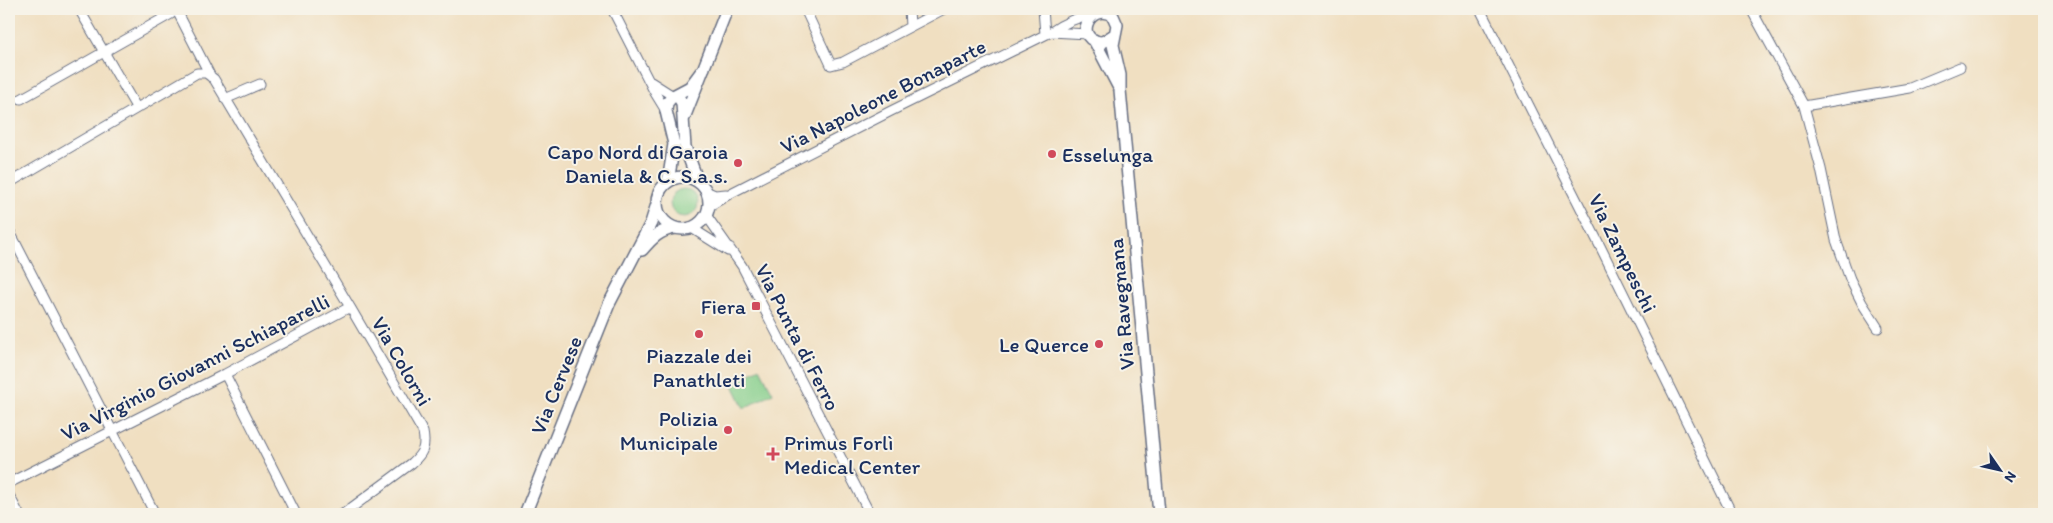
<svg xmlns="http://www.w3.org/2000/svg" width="2053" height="523" font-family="Itim,sans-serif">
  <rect width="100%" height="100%" fill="#f7f3e8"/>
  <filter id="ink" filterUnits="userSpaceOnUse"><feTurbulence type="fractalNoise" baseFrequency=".02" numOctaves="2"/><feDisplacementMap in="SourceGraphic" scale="10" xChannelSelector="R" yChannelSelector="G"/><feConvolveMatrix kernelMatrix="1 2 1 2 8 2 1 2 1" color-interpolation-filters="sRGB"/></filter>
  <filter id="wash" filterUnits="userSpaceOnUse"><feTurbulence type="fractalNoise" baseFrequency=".0096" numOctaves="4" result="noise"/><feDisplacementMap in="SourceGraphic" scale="20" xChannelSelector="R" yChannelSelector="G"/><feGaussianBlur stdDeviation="1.12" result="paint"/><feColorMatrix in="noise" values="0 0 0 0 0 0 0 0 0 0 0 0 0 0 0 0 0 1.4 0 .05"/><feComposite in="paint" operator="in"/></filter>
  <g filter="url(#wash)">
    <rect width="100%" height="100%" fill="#f0dfc1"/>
    <path fill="#84ce8a" stroke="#507e74" d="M670 203a14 14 0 1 1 28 0a14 14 0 1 1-28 0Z
      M 760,368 L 773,393 L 744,408 L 732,383 Z"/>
  </g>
  <g filter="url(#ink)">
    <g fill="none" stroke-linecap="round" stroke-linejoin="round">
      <defs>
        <path id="minor" d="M 79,9 L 136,107
          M 176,9 L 211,77
          M 612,9 L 655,93 L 666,111
          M 805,9 L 831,65 L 843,62 L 944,9
          M 909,9 L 910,26
          M 1043,9 L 1045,34
          M 1480,9 L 1600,246 L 1732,514
          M 1751,9 L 1804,106 L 1821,169 L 1836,240 L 1850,279 L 1862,303 L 1878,328
          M 1051,32 L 1088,34
          M 651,82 L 673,96
          M 21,99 L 171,14
          M 225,99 L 260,84
          M 1804,106 L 1910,88 L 1960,67
          M 9,183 L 197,73 L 206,73 L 214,79 L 350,307 L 225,374 L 9,483
          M 706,191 L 715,195 L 726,194
          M 708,207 L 731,193 L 891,111 L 1051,32 C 1064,23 1077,17 1092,14
          M 706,215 L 742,266 L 870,514
          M 690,227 L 728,251
          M 9,230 L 155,514
          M 225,374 L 296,514
          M 9,495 L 19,514
          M 343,514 L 412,463 C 423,453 426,447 423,432 L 350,307"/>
        <path id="major" d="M 1114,35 L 1103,42 C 1072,42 1089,0 1113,16 L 1117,25 L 1113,45 L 1120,75 L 1120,90 L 1159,514
          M 1094,40 L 1118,86
          M 673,96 L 679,98 L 682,103 L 685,147 L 698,182
          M 684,118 L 727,9
          M657 203a26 26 0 1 1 52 0a26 26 0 1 1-52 0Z
          M 668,182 L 674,144 L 666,111 L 667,103 L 673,96 L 690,87 L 704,68
          M 642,250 C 652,238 660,230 675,228
          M 525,514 L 609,304 L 651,223 L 657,204"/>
      </defs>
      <use href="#minor" stroke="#666d81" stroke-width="11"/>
      <use href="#major" stroke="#666d81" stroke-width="14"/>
      <use href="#minor" stroke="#fff" stroke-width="9"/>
      <use href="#major" stroke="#fff" stroke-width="11"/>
    </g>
  </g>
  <g fill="#d1495b" stroke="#f7f3e8" stroke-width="2">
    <circle cx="1052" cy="154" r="5"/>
    <circle cx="738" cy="163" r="5"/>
    <rect x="751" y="301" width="10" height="10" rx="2.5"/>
    <circle cx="699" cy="334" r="5"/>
    <circle cx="1099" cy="344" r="5"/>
    <circle cx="728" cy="430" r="5"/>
    <path d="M770.5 446.5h5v5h5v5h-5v5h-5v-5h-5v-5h5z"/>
  </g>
  <g text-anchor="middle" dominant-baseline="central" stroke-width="4" stroke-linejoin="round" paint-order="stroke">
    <g font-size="21" fill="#1b2f5e" stroke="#f7f3e8">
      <text transform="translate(883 96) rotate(-27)">Via Napoleone Bonaparte</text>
      <text transform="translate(1623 253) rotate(64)">Via Zampeschi</text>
      <text transform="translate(1121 304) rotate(-95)">Via Ravegnana</text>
      <text transform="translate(798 337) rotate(63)">Via Punta di Ferro</text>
      <text transform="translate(402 361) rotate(60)">Via Colorni</text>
      <text transform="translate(195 367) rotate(-27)">Via Virginio Giovanni Schiaparelli</text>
      <text transform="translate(556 385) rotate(-68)">Via Cervese</text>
    </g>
    <g font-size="21" fill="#1b2f5e" stroke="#f7f3e8" text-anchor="end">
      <text x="728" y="151">Capo Nord di Garoia<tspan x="728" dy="24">Daniela &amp; C. S.a.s.</tspan></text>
      <text x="1062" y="154" text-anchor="start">Esselunga</text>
      <text x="746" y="306">Fiera</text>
      <text x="1089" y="344">Le Querce</text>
      <text x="699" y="355" text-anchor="middle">Piazzale dei<tspan x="699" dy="24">Panathleti</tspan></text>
      <text x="718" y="418">Polizia<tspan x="718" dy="24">Municipale</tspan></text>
      <text x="784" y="442" text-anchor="start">Primus Forlì<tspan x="784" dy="24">Medical Center</tspan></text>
    </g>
  </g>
  <rect width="2053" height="523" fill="none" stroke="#f7f3e8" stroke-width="30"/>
  <g transform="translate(2000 470) rotate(124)" stroke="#f7f3e8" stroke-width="4" paint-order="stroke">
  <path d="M0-4L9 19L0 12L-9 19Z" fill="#1b2f5e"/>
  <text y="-8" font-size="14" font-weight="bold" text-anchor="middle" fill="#1b2f5e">N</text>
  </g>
</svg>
